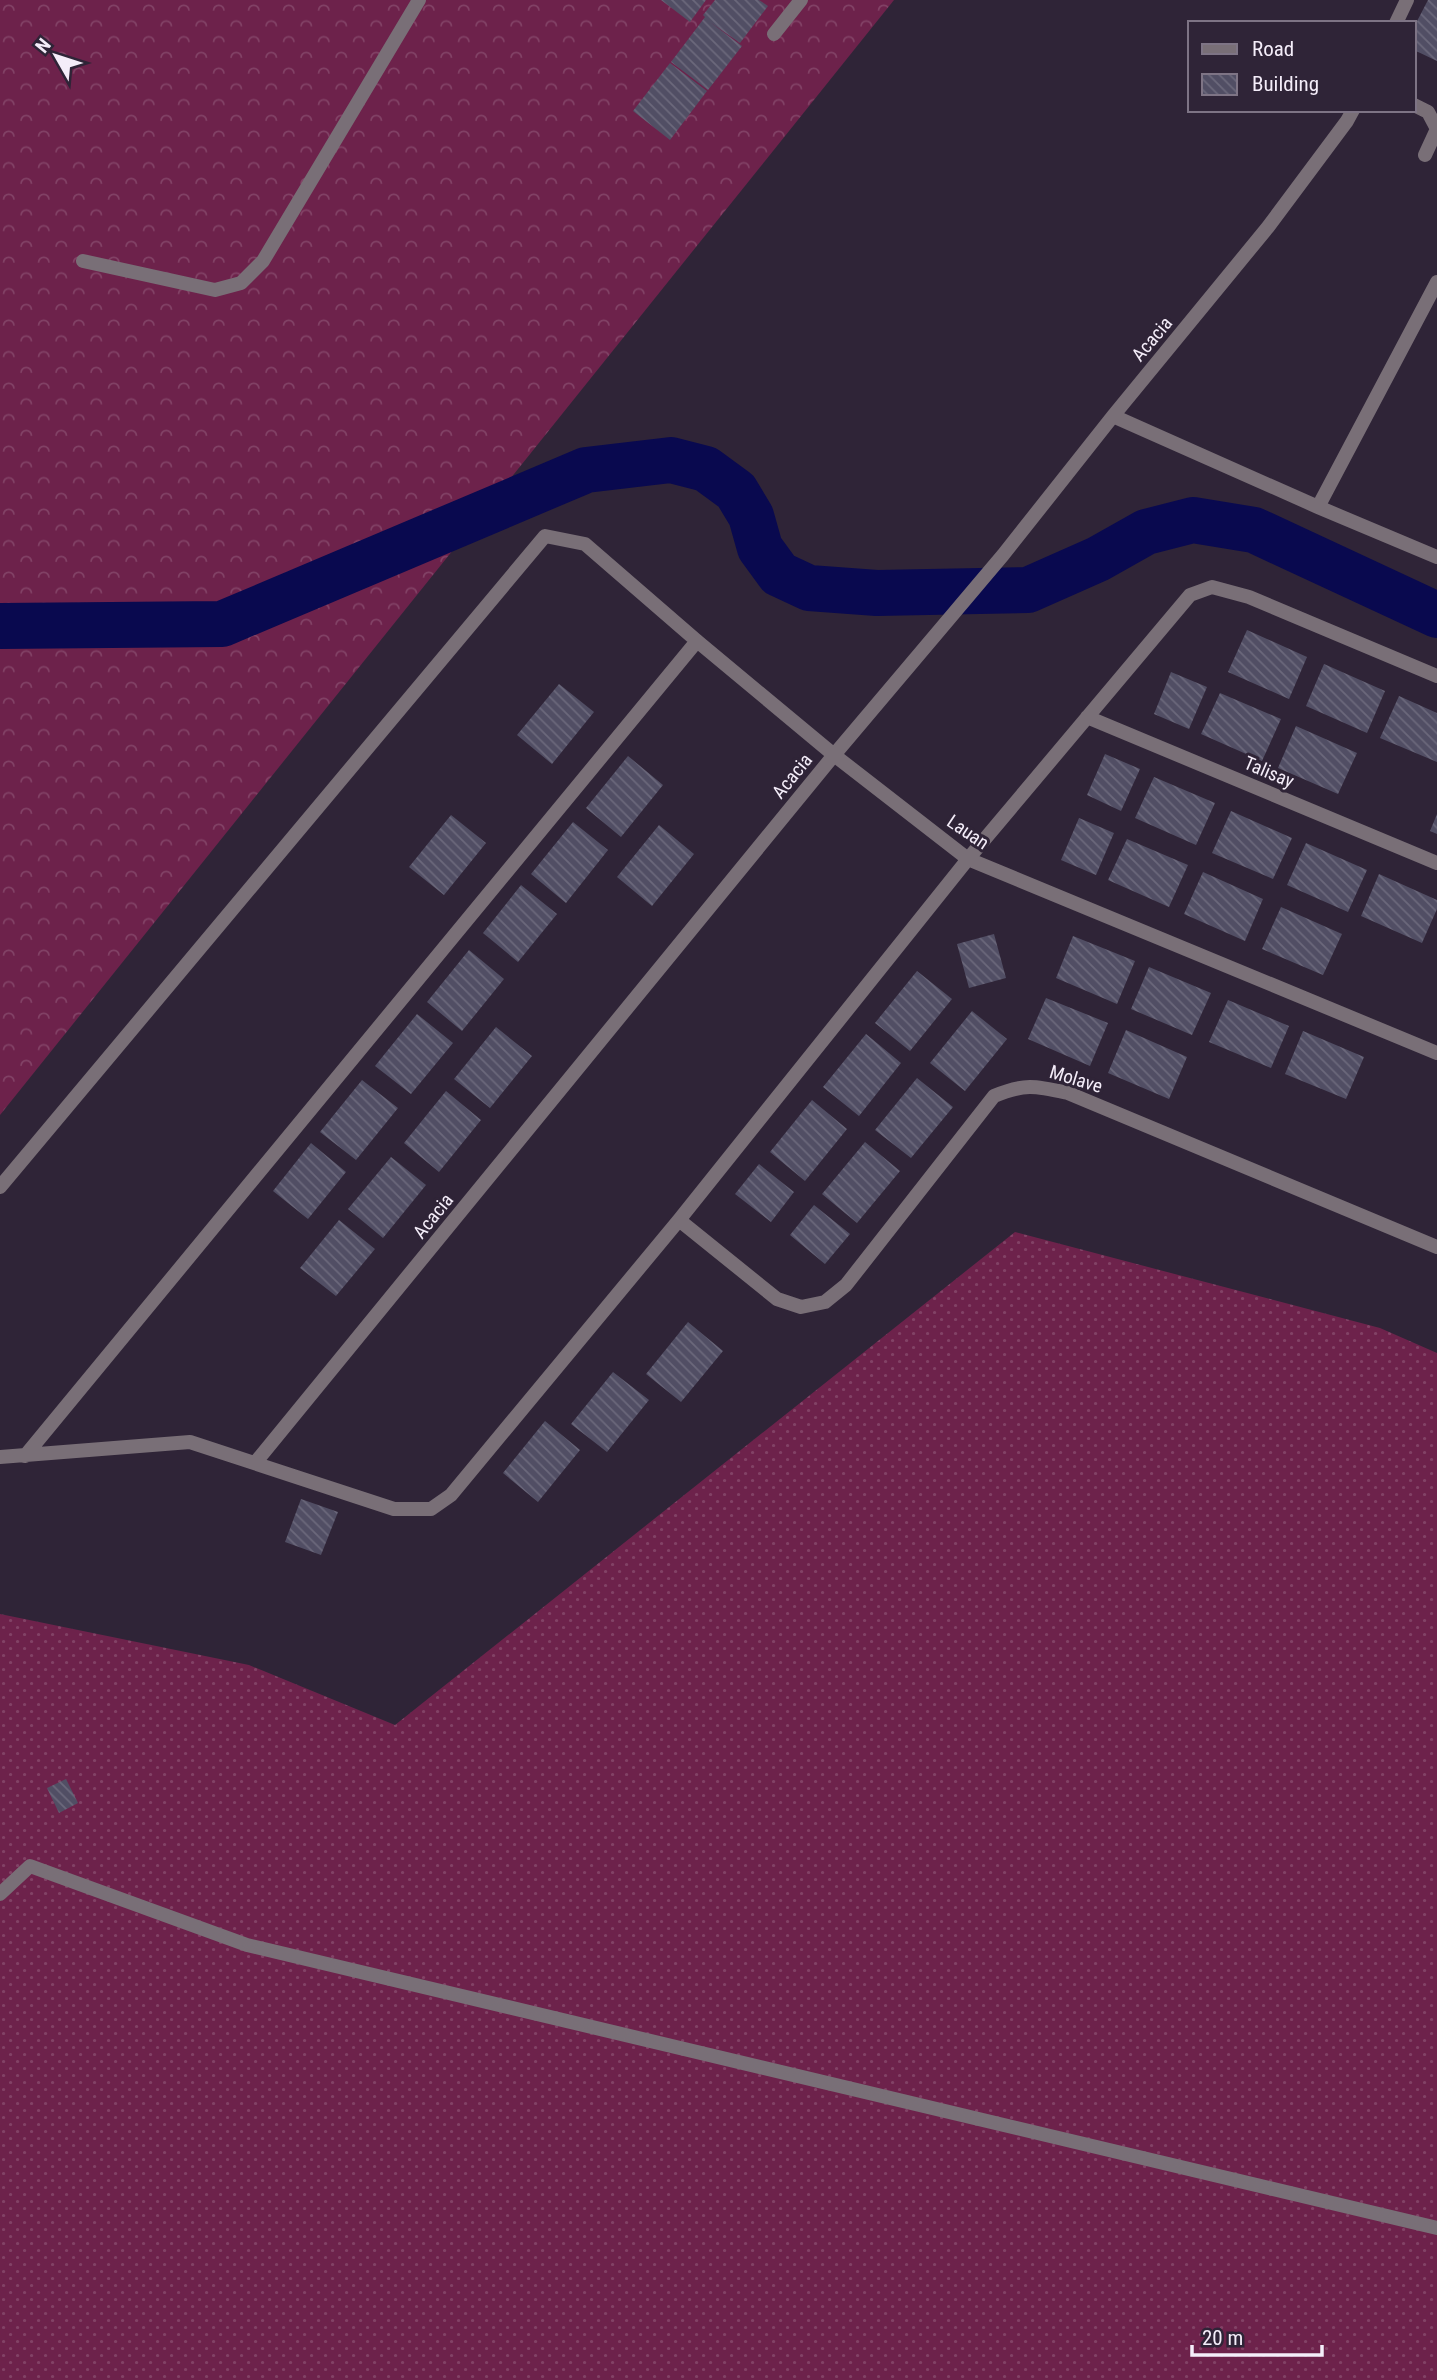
<svg xmlns="http://www.w3.org/2000/svg" width="1437" height="2380" font-family="'Roboto Condensed',sans-serif">
  <defs>
    <pattern id="grass-dots" width="8" height="8" patternUnits="userSpaceOnUse" patternTransform="scale(1.75)"><rect width="8" height="8" fill="#6d224b"/><path d="M2 2h.1M6 6h.1" fill="none" stroke="#824266" stroke-width="1.8" stroke-linecap="round"/></pattern>
    <pattern id="forest-crowns" width="20" height="18" patternUnits="userSpaceOnUse" patternTransform="scale(1.75)"><rect width="20" height="18" fill="#6d224b"/><path d="M2 6a3 3 0 1 1 6 0M12 15a3 3 0 1 1 6 0" fill="none" stroke="#824266"/></pattern>
    <pattern id="building-back-hatch" width="6" height="6" patternUnits="userSpaceOnUse" patternTransform="scale(1.75)"><rect width="6" height="6" fill="#514e64"/><path d="M-1 5l2 2M0 0l6 6M5-1l2 2" fill="none" stroke="#6b687b"/></pattern>
  </defs>
  <rect width="100%" height="100%" fill="#2f2437"/>
  <path fill="url(#grass-dots)" d="M 1015,1232 L 1380,1328 L 1437,1353 L 1437,2380 L 0,2380 L 0,1614 L 249,1665 L 395,1725 Z"/>
  <path fill="url(#forest-crowns)" d="M 0,0 L 894,0 L 0,1115 Z"/>
  <g fill="none" stroke-linecap="round" stroke-linejoin="round">
    <path stroke="#09094f" stroke-width="46" d="M 0,626 L 222,624 L 586,470 L 671,460 L 706,469 L 736,491 L 751,516 L 760,548 L 779,574 L 809,588 L 877,593 L 1028,590 L 1098,559 L 1146,532 L 1193,520 L 1254,530 L 1437,615"/>
  </g>
  <path fill="url(#building-back-hatch)" d="M 661,0 L 706,0 L 690,22 Z
    M 715,0 L 759,0 L 768,6 L 740,43 L 710,22 L 742,46 L 708,90 L 671,62 L 705,17 L 703,15 Z
    M 1428,0 L 1437,0 L 1437,61 L 1414,50 L 1414,27 Z
    M 670,63 L 707,91 L 670,140 L 633,111 Z
    M 1247,630 L 1307,657 L 1289,699 L 1228,672 Z
    M 1324,664 L 1385,691 L 1367,733 L 1306,706 Z
    M 1171,672 L 1207,687 L 1189,729 L 1154,714 Z
    M 559,684 L 594,712 L 552,764 L 517,735 Z
    M 1220,693 L 1281,719 L 1262,761 L 1201,734 Z
    M 1399,696 L 1437,713 L 1437,762 L 1380,738 Z
    M 1296,726 L 1357,753 L 1338,794 L 1278,768 Z
    M 1105,754 L 1140,769 L 1121,811 L 1087,795 Z
    M 628,756 L 663,785 L 621,837 L 586,808 Z
    M 1154,777 L 1215,803 L 1196,845 L 1135,818 Z
    M 1231,811 L 1292,838 L 1273,879 L 1212,853 Z
    M 1437,814 L 1437,834 L 1430,831 Z
    M 451,815 L 486,843 L 444,895 L 409,867 Z
    M 1079,818 L 1114,833 L 1096,875 L 1061,860 Z
    M 573,822 L 608,850 L 566,903 L 531,874 Z
    M 659,825 L 694,854 L 652,906 L 617,877 Z
    M 1127,839 L 1188,865 L 1169,907 L 1108,880 Z
    M 1306,843 L 1367,870 L 1348,912 L 1287,885 Z
    M 1203,872 L 1263,899 L 1245,941 L 1184,914 Z
    M 1379,874 L 1437,900 L 1437,909 L 1422,943 L 1361,916 Z
    M 521,885 L 557,914 L 518,962 L 483,933 Z
    M 1281,907 L 1342,934 L 1323,975 L 1262,949 Z
    M 994,934 L 1006,978 L 969,988 L 957,944 Z
    M 1073,936 L 1135,961 L 1117,1004 L 1056,978 Z
    M 469,950 L 504,979 L 462,1031 L 427,1002 Z
    M 1149,967 L 1211,993 L 1192,1035 L 1131,1009 Z
    M 917,971 L 952,999 L 910,1051 L 875,1023 Z
    M 1046,998 L 1108,1023 L 1090,1066 L 1028,1039 Z
    M 1228,1000 L 1289,1026 L 1271,1068 L 1209,1042 Z
    M 972,1011 L 1007,1039 L 965,1091 L 930,1063 Z
    M 417,1014 L 453,1043 L 411,1094 L 375,1066 Z
    M 496,1027 L 532,1056 L 490,1108 L 454,1079 Z
    M 1126,1030 L 1187,1057 L 1169,1099 L 1108,1073 Z
    M 1303,1031 L 1364,1057 L 1346,1099 L 1285,1074 Z
    M 866,1034 L 901,1063 L 859,1116 L 823,1087 Z
    M 917,1078 L 953,1107 L 911,1158 L 875,1130 Z
    M 362,1080 L 398,1108 L 356,1160 L 320,1132 Z
    M 446,1091 L 481,1120 L 439,1172 L 404,1143 Z
    M 812,1100 L 847,1129 L 805,1181 L 770,1152 Z
    M 865,1142 L 900,1171 L 857,1223 L 822,1194 Z
    M 311,1143 L 346,1172 L 308,1219 L 273,1191 Z
    M 391,1157 L 426,1185 L 383,1238 L 348,1209 Z
    M 759,1164 L 794,1192 L 771,1222 L 735,1194 Z
    M 814,1205 L 850,1234 L 825,1264 L 790,1235 Z
    M 339,1220 L 375,1249 L 336,1296 L 300,1268 Z
    M 688,1322 L 723,1351 L 681,1402 L 646,1374 Z
    M 613,1372 L 649,1400 L 607,1452 L 571,1424 Z
    M 545,1421 L 580,1450 L 538,1502 L 503,1473 Z
    M 301,1499 L 338,1512 L 321,1555 L 285,1542 Z
    M 66,1779 L 78,1803 L 59,1813 L 47,1788 Z"/>
  <g fill="none" stroke-linecap="round" stroke-linejoin="round">
    <path stroke="#796f77" stroke-width="14" d="M 1414,105 L 1428,112 L 1437,129 L 1425,155"/>
    <path stroke="#796f77" stroke-width="14" d="M 1396,23 L 1407,0
      M 774,34 L 801,0
      M 83,261 L 215,290 L 241,283 L 263,261 L 419,0
      M 1113,416 L 1318,507 L 1437,557
      M 1318,507 L 1437,282
      M 1087,717 L 1437,863
      M 0,1187 L 545,536 L 585,544 L 697,641 L 834,755 L 968,859 L 1437,1053
      M 679,1220 L 777,1299 L 801,1307 L 825,1302 L 846,1285 L 994,1096 C 1025,1083 1036,1086 1068,1093 L 1437,1247
      M 25,1456 L 697,641
      M 0,1457 L 190,1442 L 394,1509 L 431,1509 L 451,1495 L 679,1220 L 968,859 L 1190,595 L 1212,587 L 1249,597 L 1437,676
      M 255,1463 L 834,755 L 1003,555 L 1113,416 L 1268,227 L 1347,121 L 1353,110
      M 0,1894 L 30,1866 L 247,1945 L 1437,2228"/>
  </g>
  <g text-anchor="middle" dominant-baseline="central" stroke-width="6" stroke-linejoin="round" paint-order="stroke">
    <g font-size="19" fill="#f4edf9" stroke="#2f2437">
      <text transform="translate(1152 339) rotate(-50)">Acacia</text>
      <text transform="translate(1269 772) rotate(23)">Talisay</text>
      <text transform="translate(792 776) rotate(-51)">Acacia</text>
      <text transform="translate(968 832) rotate(34)">Lauan</text>
      <text transform="translate(1076 1079) rotate(17)">Molave</text>
      <text transform="translate(433 1216) rotate(-51)">Acacia</text>
    </g>
  </g>
  <rect x="1188" y="21" width="228" height="91" fill="#2f2437" stroke="#7e7485" stroke-width="2"/>
  <rect x="1202" y="44" width="35" height="10" fill="#796f77" stroke="#7e7485" stroke-width="2"/>
  <text x="1252" y="56" font-size="21" fill="#f4edf9">Road</text>
  <rect x="1202" y="74" width="35" height="21" fill="url(#building-back-hatch)" stroke="#7e7485" stroke-width="2"/>
  <text x="1252" y="91" font-size="21" fill="#f4edf9">Building</text>
  <g transform="translate(56 56) rotate(309)" stroke="#2f2437" stroke-width="5" paint-order="stroke">
  <path d="M0-5L12 26L0 18L-12 26Z" fill="#f4edf9"/>
  <text y="-10" font-size="19" font-weight="bold" text-anchor="middle" fill="#f4edf9">N</text>
  </g>
  <path d="M1192 2345v10h130v-10" fill="none" stroke="#f4edf9" stroke-width="3.5"/>
  <text x="1202" y="2345" font-size="21" fill="#f4edf9" stroke="#2f2437" stroke-width="5" paint-order="stroke">20 m</text>
</svg>
